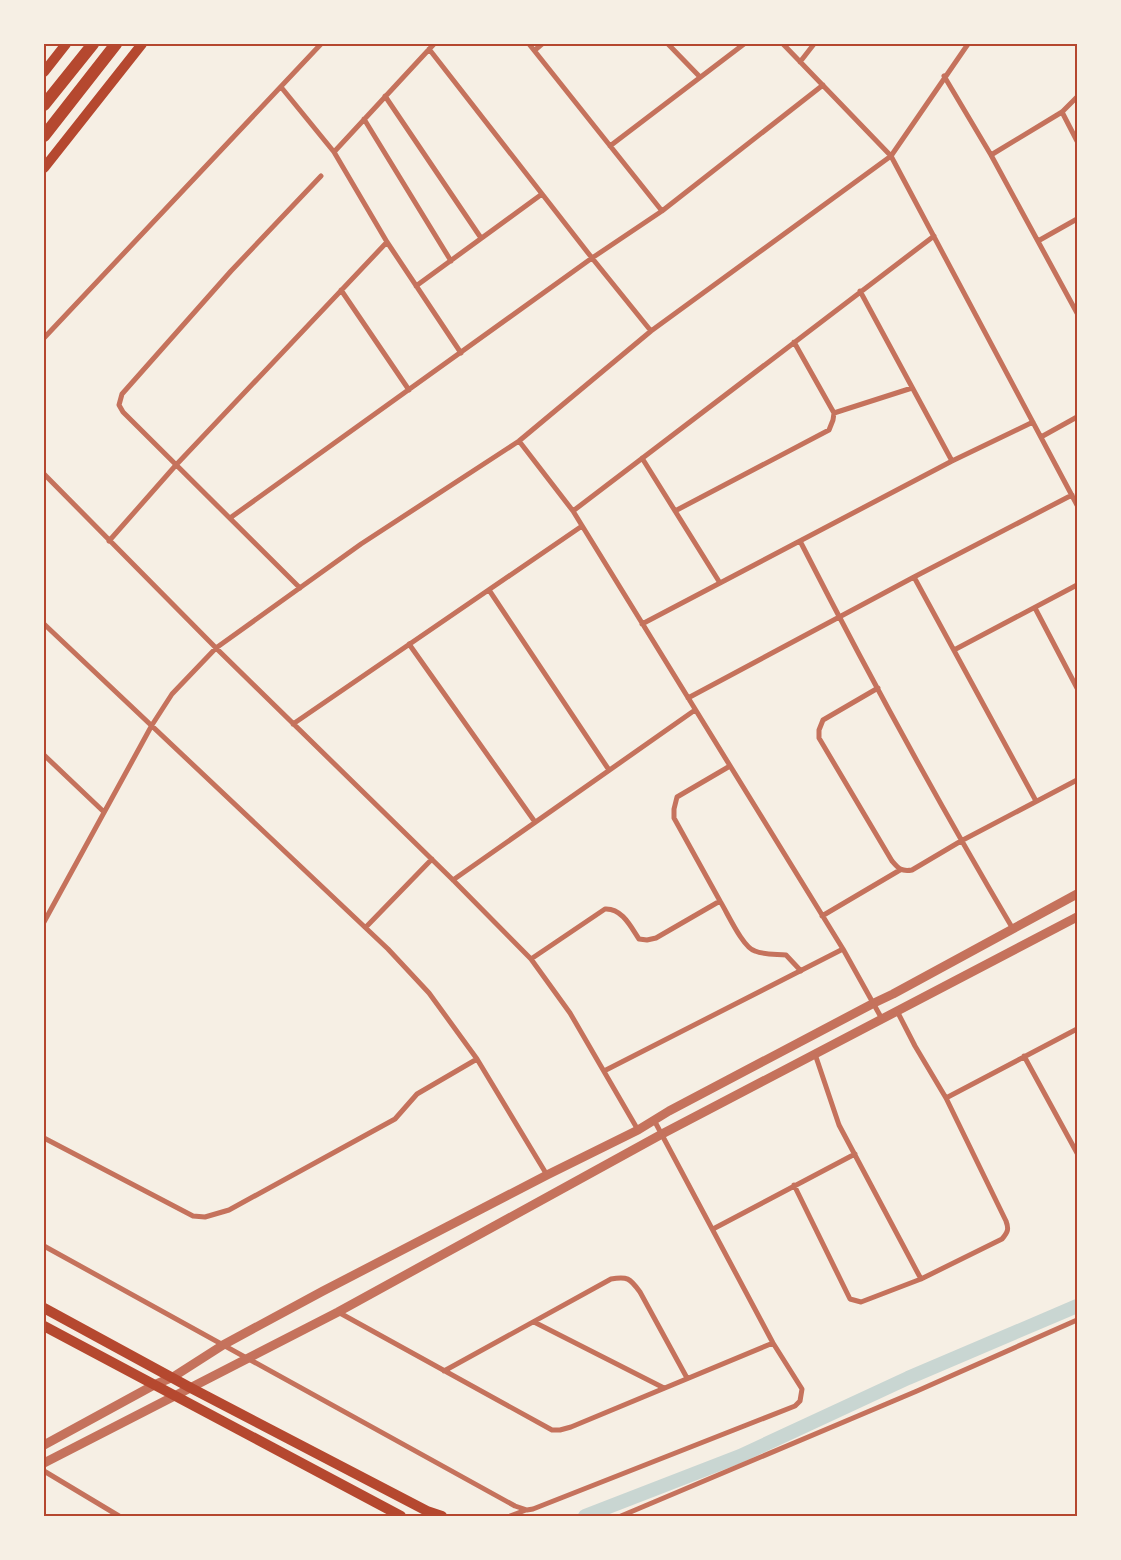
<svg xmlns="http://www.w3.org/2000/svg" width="1121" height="1560" font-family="'Public Sans',sans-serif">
  <rect width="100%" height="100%" fill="#f6efe4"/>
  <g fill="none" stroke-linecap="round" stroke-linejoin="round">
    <path stroke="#c9d6d2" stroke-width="14" d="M 585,1516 L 740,1456 L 908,1378 L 1077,1306"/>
    <path stroke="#c5725c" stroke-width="5" d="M 529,44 L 662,211
      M 668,44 L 700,77
      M 783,44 L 891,156 L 1077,505
      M 429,49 L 592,258 L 651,331
      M 535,50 L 542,44
      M 800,62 L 814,44
      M 944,76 L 991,155 L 1077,313
      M 281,87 L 334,152 L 387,242 L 461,353
      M 385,96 L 481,238
      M 1062,112 L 1077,141
      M 364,119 L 451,261
      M 610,146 L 744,44
      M 334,152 L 434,44
      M 991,155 L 1062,112 L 1077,97
      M 1038,241 L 1077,219
      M 416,286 L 542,194
      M 341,290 L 409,390
      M 860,291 L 952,461
      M 44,338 L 321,44
      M 834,413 L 912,388
      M 1041,437 L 1077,417
      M 519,441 L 573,511 L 843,949 L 882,1019
      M 642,458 L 720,583
      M 44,474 L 216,648 L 453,880 L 531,959 L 570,1013 L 638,1130
      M 573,511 L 934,236
      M 675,511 L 829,430 L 833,420 L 834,413 L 794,342
      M 230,518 L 592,258 L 662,211 L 823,85
      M 109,541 L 176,465 L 387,242
      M 800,541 C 867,672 938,802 1013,929
      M 914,577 L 1036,801
      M 300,588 L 123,412 L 119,405 L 122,394 L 231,271 L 321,176
      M 489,590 L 609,770
      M 1035,608 L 1077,688
      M 44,624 L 388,949 L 429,993 L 477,1059 L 547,1175
      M 642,624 L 952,461 L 1033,422
      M 409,644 L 535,822
      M 954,650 L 1077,585
      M 878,688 L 823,720 L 819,730 L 819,738 L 892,861 C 898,868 901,872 912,870 L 961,841 L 1077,780
      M 688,698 L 914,577 L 1072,495
      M 293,724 L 582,526
      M 44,755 L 104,812
      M 453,880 L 695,710
      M 720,901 L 674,818 L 674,809 L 677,797 L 730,766
      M 822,916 L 900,870
      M 44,922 L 152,725 L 172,694 L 216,648 L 361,544 L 519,441 L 651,331 L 891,156 L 968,44
      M 366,927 L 432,859
      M 531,959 L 605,909 C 622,908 631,927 639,939 L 647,940 L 656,938 L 720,901 C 727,912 743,948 755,951 C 765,955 776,954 786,955 L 801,971
      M 815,1054 L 839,1125 L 921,1279
      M 1024,1056 L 1077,1153
      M 604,1071 L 843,949
      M 946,1098 L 1077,1029
      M 44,1138 L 193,1216 L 205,1217 L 229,1210 L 395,1119 L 417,1094 L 477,1059
      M 794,1185 L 850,1299 L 861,1302 L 921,1279 L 1002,1239 C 1008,1232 1009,1229 1006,1221 L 946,1098 L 915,1046 L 897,1011
      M 713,1229 L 855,1154
      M 44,1246 L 515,1506 L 527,1510 L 533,1509 L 795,1406 L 800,1401 L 802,1389 L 773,1343 L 654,1120
      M 338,1312 L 552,1430 L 560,1430 L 571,1427 L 773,1343
      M 534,1322 L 664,1388
      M 444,1371 L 611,1279 C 627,1276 630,1278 640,1292 L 687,1378
      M 44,1471 L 119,1516
      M 510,1516 L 526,1510
      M 621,1516 L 917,1391 L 1077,1320"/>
    <path stroke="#c5725c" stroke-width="9" d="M 44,1445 L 154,1385 L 173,1377 L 223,1345 L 323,1291 L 547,1175 L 638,1130 L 669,1111 L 874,1003 L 893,994 L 1077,894
      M 44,1463 L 338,1312 L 662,1134 L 1077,917"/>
    <path stroke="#b5482f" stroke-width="10" d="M 44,72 L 66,44
      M 44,168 L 142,44
      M 44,1308 L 191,1388 L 427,1511 L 442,1516
      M 44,1326 L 401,1516"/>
    <path stroke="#b5482f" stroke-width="12" d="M 44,105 L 93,44
      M 44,136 L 116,44"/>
  </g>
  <rect width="1121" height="1560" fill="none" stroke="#f6efe4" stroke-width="90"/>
  <rect x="45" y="45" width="1031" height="1470" fill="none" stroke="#b5482f" stroke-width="2"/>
</svg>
